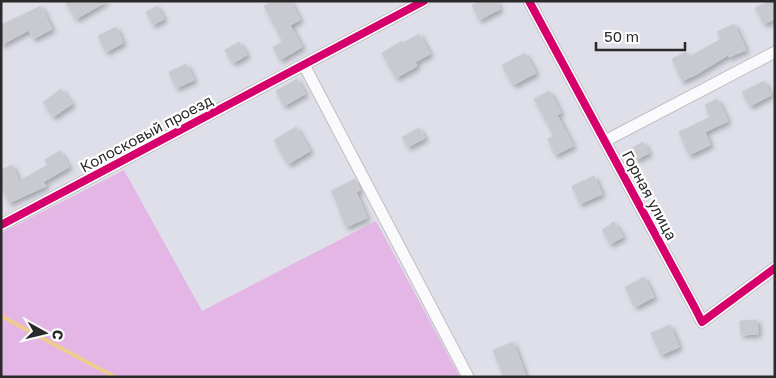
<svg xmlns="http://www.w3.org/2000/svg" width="776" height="378" font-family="'Golos Text',sans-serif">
  <defs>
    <filter id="shadow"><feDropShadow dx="3" dy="3" stdDeviation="2.5" flood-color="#0004"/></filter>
  </defs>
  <rect width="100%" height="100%" fill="#dfdfe9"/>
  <path fill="#e3b6e6" d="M 124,170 L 202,311 L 376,221 L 460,377 L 1,377 L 1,233 Z"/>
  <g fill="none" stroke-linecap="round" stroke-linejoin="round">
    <path stroke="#eecc8e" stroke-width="4" d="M 1,316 L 115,377"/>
  </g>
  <path fill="#c9c9d0" stroke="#cbcbd4" filter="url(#shadow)" d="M 65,1 L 107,1 L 76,19 Z
    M 273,1 L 290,1 L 300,20 L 290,25 L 302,47 L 280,60 L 273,47 L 283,42 L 264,6 Z
    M 480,1 L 496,1 L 500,9 L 479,20 L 472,5 Z
    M 769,1 L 772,1 L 775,7 L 775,19 L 764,24 L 755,8 Z
    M 41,6 L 52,29 L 33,39 L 29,30 L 1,45 L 1,25 Z
    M 157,6 L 164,19 L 153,25 L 146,12 Z
    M 734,24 L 746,50 L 729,57 L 728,55 L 697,74 L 682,81 L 672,59 L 686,52 L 689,57 L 721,39 L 717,32 Z
    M 116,27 L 123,43 L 106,52 L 98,36 Z
    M 419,34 L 430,54 L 415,62 L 417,66 L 396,78 L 382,53 L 402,41 L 403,43 Z
    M 239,42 L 247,55 L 233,63 L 225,50 Z
    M 525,53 L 536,73 L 513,85 L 502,65 Z
    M 186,64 L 194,80 L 176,88 L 169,72 Z
    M 297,79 L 305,94 L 284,106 L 276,91 Z
    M 764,81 L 771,95 L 750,106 L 742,92 Z
    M 61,89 L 72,104 L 53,117 L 43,102 Z
    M 549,91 L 561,113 L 557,115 L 573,146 L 555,155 L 548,139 L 554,136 L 534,99 Z
    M 717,99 L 728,121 L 705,132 L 710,145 L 689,155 L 679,132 L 710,117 L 705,105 Z
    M 296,127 L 310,151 L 288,164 L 274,140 Z
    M 419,128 L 425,138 L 408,147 L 402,137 Z
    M 643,142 L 649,153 L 636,160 L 630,149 Z
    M 60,151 L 69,167 L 43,182 L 46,186 L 9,203 L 1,186 L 1,170 L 12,165 L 19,181 L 48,165 L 45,160 Z
    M 594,176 L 602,194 L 580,204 L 572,186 Z
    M 355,179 L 360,190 L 356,192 L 367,218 L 346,227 L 339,210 L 340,209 L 331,191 Z
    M 614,222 L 623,237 L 610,244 L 602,230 Z
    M 644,277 L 654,297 L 635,307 L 625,287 Z
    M 757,320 L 758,334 L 741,335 L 740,321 Z
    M 670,325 L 679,347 L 661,355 L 651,333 Z
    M 513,342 L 526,377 L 504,377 L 493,350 Z"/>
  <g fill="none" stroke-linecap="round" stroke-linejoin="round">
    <defs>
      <path id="minor" d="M 529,1 L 695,308 L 702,322 L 775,268
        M 304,65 L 468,377
        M 605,141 L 775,52
        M 1,225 L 424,1"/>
    </defs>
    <use href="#minor" stroke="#bfbfc0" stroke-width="13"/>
    <use href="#minor" stroke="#fafafc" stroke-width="11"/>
    <defs>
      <path id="cycleway" d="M 529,1 L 695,308 L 702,322 L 775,268
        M 1,225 L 424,1"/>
    </defs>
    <use href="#cycleway" stroke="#fff" stroke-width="11"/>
    <use href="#cycleway" stroke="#d6006c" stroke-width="8"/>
  </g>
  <g text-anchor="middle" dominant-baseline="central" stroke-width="4.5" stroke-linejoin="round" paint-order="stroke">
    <g font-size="15" fill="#2a2a2a" stroke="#fff">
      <text transform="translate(146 133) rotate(-28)">Колосковый проезд</text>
      <text transform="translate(650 195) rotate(62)">Горная улица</text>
    </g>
  </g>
  <rect width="776" height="378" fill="none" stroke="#2a2a2a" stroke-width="5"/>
  <g transform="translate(45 333) rotate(98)" stroke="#ffffff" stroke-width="4" paint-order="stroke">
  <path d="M0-4L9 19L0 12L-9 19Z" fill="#2a2a2a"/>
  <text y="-8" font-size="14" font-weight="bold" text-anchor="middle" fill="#2a2a2a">С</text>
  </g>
  <path d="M596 42v8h89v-8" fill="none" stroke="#2a2a2a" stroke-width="2.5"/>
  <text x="604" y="42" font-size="15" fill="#2a2a2a" stroke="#ffffff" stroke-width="4" paint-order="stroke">50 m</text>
</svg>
